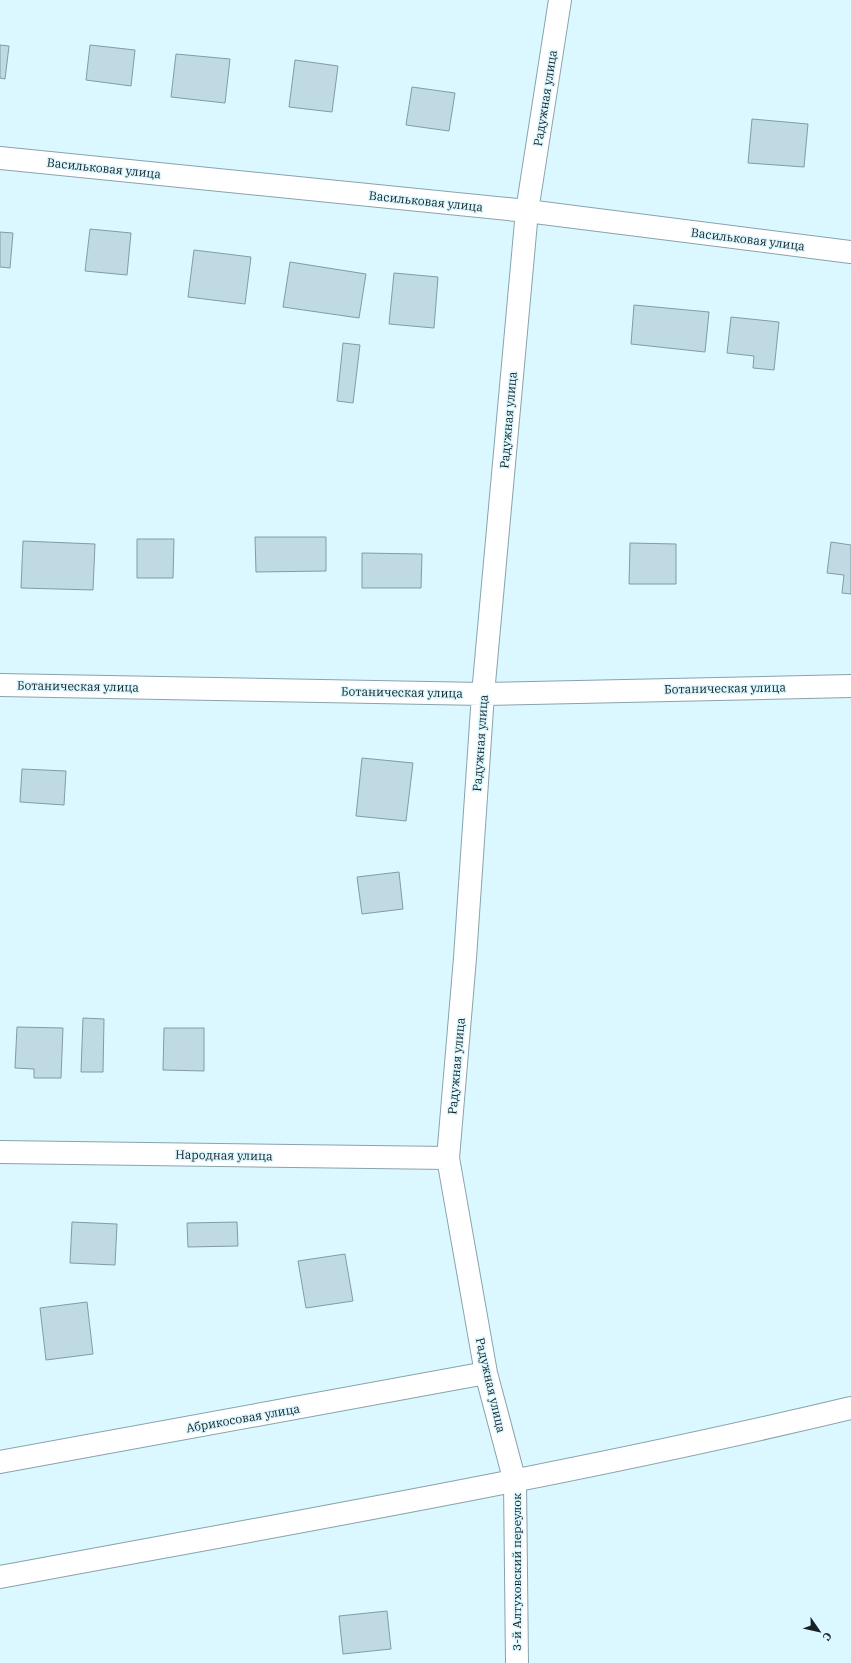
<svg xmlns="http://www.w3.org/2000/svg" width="851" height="1663" font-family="'IBM Plex Serif',serif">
  <rect width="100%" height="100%" fill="#dbf7ff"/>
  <path fill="#bfdae2" stroke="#829ca3" d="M 0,45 L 9,46 L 5,79 L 0,78 Z
    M 90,45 L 135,50 L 131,86 L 86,80 Z
    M 176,54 L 230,59 L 225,103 L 171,97 Z
    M 295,60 L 338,66 L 332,112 L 289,107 Z
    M 412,87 L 455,93 L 449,131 L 406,125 Z
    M 752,119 L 808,124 L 804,167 L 748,163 Z
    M 90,229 L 131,233 L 127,275 L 85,271 Z
    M 0,232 L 13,233 L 10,268 L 0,267 Z
    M 194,250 L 251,257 L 245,304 L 188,297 Z
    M 290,262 L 366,274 L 359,318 L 283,307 Z
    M 394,273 L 438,277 L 434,328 L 389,324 Z
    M 634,305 L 709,312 L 705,352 L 631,344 Z
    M 731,317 L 779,322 L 774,370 L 753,368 L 754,356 L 727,353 Z
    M 343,343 L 360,345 L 353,403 L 337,401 Z
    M 255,537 L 326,537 L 326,571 L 256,572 Z
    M 137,539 L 174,539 L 173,578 L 137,578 Z
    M 23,541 L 95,544 L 93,590 L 21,588 Z
    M 831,542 L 851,545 L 851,594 L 842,593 L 844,575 L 827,573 Z
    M 630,543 L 676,544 L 676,584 L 629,584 Z
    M 362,553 L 422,554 L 421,588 L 362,588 Z
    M 362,758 L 413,763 L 406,821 L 356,816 Z
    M 22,769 L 66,771 L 64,805 L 20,802 Z
    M 399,872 L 403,909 L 362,914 L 357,877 Z
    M 83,1018 L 104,1019 L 103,1072 L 81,1072 Z
    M 17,1027 L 63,1028 L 61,1078 L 34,1078 L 34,1069 L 15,1068 Z
    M 164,1028 L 204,1028 L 204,1071 L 163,1070 Z
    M 72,1222 L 117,1224 L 115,1265 L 70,1263 Z
    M 237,1222 L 238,1246 L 188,1247 L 187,1223 Z
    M 345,1254 L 353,1301 L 306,1308 L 298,1261 Z
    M 87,1302 L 93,1354 L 46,1360 L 40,1308 Z
    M 387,1611 L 391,1649 L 343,1654 L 339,1616 Z"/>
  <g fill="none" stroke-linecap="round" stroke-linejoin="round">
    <defs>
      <path id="minor" d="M 0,158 L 527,211 L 851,252
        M 0,685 L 483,694 L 851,686
        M 0,1152 L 448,1158
        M 0,1462 L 486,1373
        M 0,1577 C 284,1524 570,1475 851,1408
        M 517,1663 L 515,1482 L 486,1373 L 448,1158 L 465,958 L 483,694 L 527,211 L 560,0"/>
    </defs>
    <use href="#minor" stroke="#89a3ab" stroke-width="24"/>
    <use href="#minor" stroke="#fff" stroke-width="22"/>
  </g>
  <g text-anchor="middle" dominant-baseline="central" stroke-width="3" stroke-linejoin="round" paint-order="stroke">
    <g font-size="12" fill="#182225" stroke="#dbf7ff">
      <text transform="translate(545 98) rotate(-81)">Радужная улица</text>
      <text transform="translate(104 168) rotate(6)">Васильковая улица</text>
      <text transform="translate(426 201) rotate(6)">Васильковая улица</text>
      <text transform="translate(748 239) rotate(7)">Васильковая улица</text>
      <text transform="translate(508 420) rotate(-85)">Радужная улица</text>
      <text transform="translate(78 686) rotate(1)">Ботаническая улица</text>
      <text transform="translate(725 688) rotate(-1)">Ботаническая улица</text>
      <text transform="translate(402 692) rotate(1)">Ботаническая улица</text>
      <text transform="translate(480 743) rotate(-86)">Радужная улица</text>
      <text transform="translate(456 1066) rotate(-85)">Радужная улица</text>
      <text transform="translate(224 1155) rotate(1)">Народная улица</text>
      <text transform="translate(491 1385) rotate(77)">Радужная улица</text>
      <text transform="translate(243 1418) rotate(-10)">Абрикосовая улица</text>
      <text transform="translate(516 1572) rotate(-90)">3-й Алтуховский переулок</text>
    </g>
  </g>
  <g transform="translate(819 1631) rotate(124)" stroke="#dbf7ff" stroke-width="3" paint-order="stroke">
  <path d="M0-3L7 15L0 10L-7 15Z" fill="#182225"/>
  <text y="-6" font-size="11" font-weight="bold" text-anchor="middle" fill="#182225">С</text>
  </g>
</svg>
